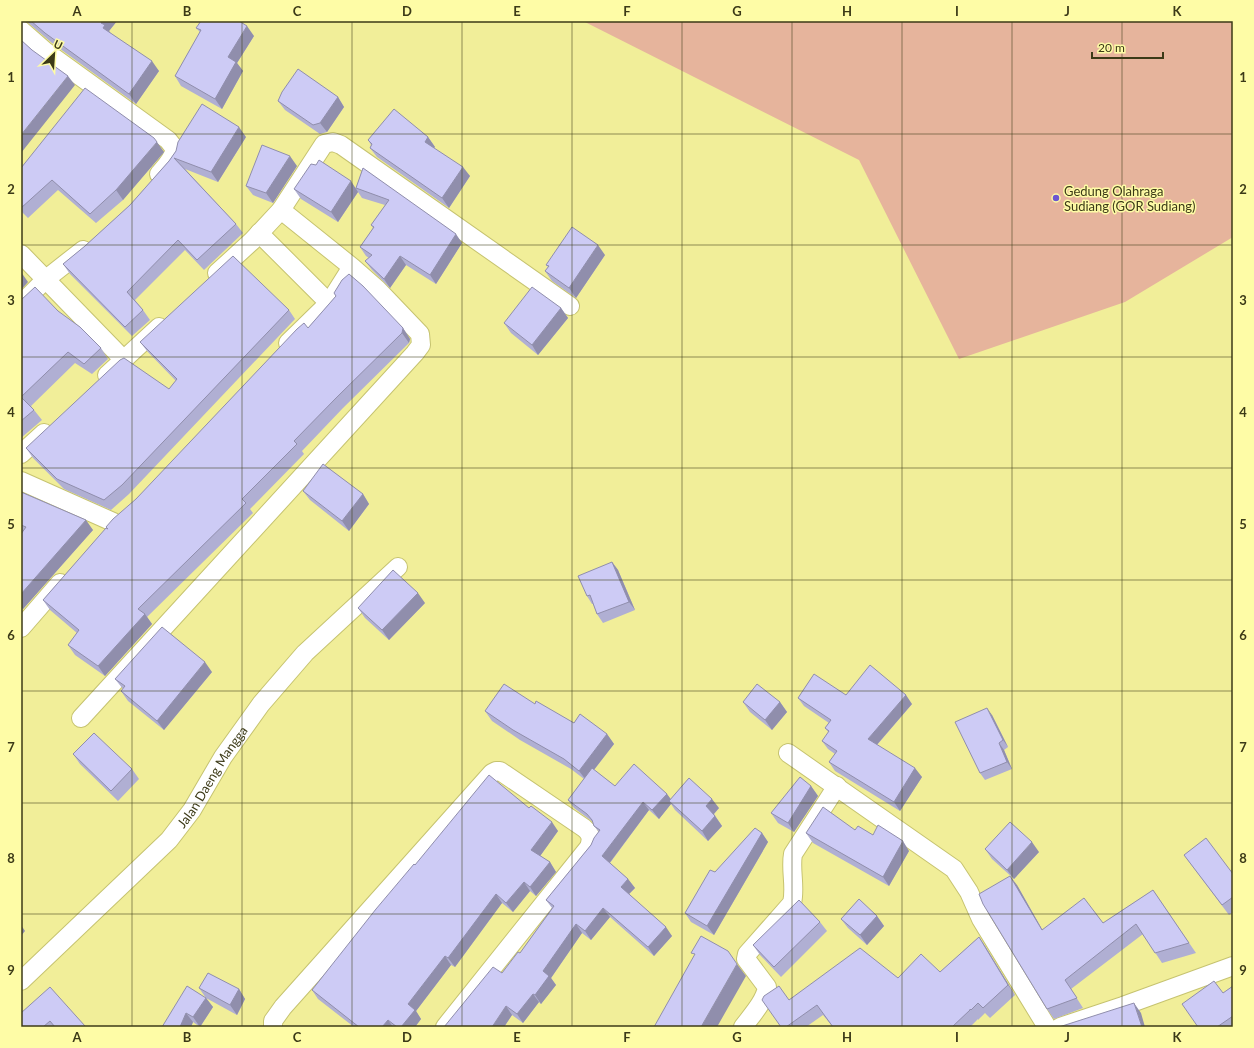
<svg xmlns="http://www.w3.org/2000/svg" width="1254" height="1048" font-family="Lato,sans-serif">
  <rect width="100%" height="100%" fill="#f1ee99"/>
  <path fill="#e6b49c" d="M 583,21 L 1233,21 L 1233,237 L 1125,302 L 959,359 L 859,160 Z"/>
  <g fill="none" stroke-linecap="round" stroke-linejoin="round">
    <defs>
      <g id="street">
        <path d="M 21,30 L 45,51 L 168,140 L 175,149 C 173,159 166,166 159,174"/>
        <path d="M 259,233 L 329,303"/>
        <path d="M 21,254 L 124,360"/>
        <path d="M 217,273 L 252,241 L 281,210 L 324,144 L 333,142 L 341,145 L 570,306"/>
        <path d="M 21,304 L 46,279 L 83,250"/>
        <path d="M 288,343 L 329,303 L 348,273"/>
        <path d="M 107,375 L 159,327"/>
        <path d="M 21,454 L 44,433"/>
        <path d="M 21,481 L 113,522"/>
        <path d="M 21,628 L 60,583"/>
        <path d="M 81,718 L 415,353 L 421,345 L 420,334 L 377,289 L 352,267 L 281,210"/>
        <path d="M 788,753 L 954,869 L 969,892 L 981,919 L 1047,1027"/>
        <path id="s1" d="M 21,981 L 169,840 L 192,810 L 223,757 L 261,704 L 305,653 L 398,567"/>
        <path d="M 273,1027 L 273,1021 L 283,1007 L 492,773 L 496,771 L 500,771 L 584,828 C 591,834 592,838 589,847 L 445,1027"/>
        <path d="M 743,1027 C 752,1015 765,1001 767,987 L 746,959 L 747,954 L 792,903 C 796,887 790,870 793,854 L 837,786"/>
        <path d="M 1060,1027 L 1123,1006 L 1233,966"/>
      </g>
    </defs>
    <use href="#street" stroke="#c6c370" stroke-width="20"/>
    <use href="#street" stroke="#fff" stroke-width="18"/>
  </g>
  <path fill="#b0afd3" d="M 26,21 L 117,21 L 109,31 L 110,33 L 159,71 L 136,104 L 52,43 Z
    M 196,28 L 254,36 L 237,63 L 243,71 L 222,109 L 181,86 L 175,76 L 200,32 Z
    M 338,97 L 344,107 L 327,132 L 320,134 L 285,110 L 278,101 Z
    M 246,137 L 218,182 L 185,169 L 236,224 L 243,233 L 204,270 L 185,250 L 135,300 L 143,310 L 150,320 L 132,336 L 70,274 L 63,264 L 85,246 L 130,205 L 169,161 L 176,151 Z
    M 428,137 L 435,147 L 434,148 L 470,176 L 449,208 L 377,157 L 370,148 L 371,145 L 368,140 Z
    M 164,152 L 123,200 L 96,223 L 58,190 L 28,218 L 21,211 L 21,168 Z
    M 297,166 L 273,203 L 253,195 L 246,186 Z
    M 363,168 L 462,243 L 436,284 L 406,265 L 390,288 L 372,270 L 365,261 L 369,258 L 366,256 L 360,247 L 373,228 L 371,225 L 385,205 L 362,198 L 358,192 L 338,222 L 301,199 L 294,189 L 356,188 Z
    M 605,255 L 576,298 L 552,281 L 545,271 L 548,267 L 546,265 Z
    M 334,293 L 403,328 L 410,339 L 409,343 L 343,408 L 302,451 L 304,454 L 250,509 L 253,513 L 147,617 L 152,624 L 105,676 L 75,655 L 68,645 L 77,633 L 50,610 L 43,600 L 107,528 L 308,328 L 336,296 Z
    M 21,300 L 58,311 L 101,348 L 108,359 L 92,374 L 75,363 L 31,406 L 34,410 L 42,420 L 21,438 Z
    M 561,308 L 568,318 L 538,355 L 511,333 L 504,323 Z
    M 289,310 L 295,319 L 129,494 L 111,510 L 64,489 L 33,458 L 26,448 L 169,389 L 176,381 L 147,351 L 140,342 Z
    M 303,491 L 363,494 L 369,504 L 349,531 L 310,500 Z
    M 21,492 L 93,530 L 23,609 L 21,607 L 21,534 L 22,532 L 21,532 Z
    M 612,562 L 618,570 L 635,610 L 603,623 L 597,614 L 593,604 L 592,604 L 587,596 Z
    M 425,603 L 389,640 L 365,618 L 358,608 Z
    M 212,672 L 164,730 L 128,701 L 121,691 L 123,689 L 115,679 Z
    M 846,695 L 912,704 L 877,745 L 922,777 L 900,811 L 835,771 L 829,762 L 835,754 L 828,749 L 822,741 L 829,733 L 825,728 L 829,723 L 804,706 L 798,698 Z
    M 743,702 L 780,702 L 787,712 L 772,730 L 750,712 Z
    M 535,704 L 574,723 L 607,734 L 614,744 L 594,770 L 615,786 L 667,794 L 670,799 L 719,808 L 714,814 L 722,826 L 708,841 L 675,810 L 671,804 L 659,819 L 649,810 L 610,863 L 628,879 L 635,888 L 629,894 L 672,936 L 654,956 L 610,917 L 591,940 L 582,933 L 551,978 L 556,985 L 541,1004 L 539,1002 L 523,1023 L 512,1015 L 504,1027 L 502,973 L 520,953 L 552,908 L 546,900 L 591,845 L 599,832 L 594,826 L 593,822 L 574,808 L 568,800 L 584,779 L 571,769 L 520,740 L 492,721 L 485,711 Z
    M 992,715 L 1008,747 L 1004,750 L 1012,769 L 985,780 L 980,773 Z
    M 73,754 L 132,769 L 139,779 L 118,801 L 80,764 Z
    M 811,786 L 818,796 L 794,832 L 778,823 L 771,813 Z
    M 529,808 L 558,831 L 540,856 L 550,862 L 556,872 L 536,896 L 530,891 L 513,912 L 502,903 L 455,967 L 451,965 L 416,1011 L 421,1019 L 415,1027 L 354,1027 L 318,999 L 312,990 L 415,865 Z
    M 855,830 L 909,851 L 889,886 L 813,843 L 806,833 Z
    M 762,833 L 768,842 L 714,935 L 691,922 L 685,913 L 715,872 Z
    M 985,849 L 1039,852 L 1014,879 L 992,859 Z
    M 1184,855 L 1233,874 L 1233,912 L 1229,915 Z
    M 1017,885 L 1042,929 L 1103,923 L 1153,890 L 1196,953 L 1162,963 L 1143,934 L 1071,989 L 1083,1008 L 1054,1019 L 1047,1009 Z
    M 877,916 L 884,926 L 867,945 L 848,928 L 841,919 Z
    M 820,922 L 827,931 L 781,977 L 760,955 L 753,945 Z
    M 979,937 L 985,946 L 1015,995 L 990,1018 L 985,1013 L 978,1020 L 977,1019 L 977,1020 L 970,1027 L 833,1027 L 823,1015 L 806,1027 L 781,1027 L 789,1000 L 898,978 L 940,972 Z
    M 1233,986 L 1233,1027 L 1198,1027 L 1223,993 Z
    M 199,988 L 239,989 L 245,999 L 237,1015 L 206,998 L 213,1007 L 200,1027 L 193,1022 L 191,1027 L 162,1027 L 206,998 Z
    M 21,1013 L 85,1026 L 86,1027 L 21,1027 Z"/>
  <path fill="#908eac" d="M 103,21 L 117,21 L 109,31 L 112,35 L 103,28 L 101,23 Z
    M 247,26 L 254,36 L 237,63 L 243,71 L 222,109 L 215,99 L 228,57 Z
    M 152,61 L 159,71 L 136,104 L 129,94 Z
    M 68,76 L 75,85 L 21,153 L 21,135 Z
    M 338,97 L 344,107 L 327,132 L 320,123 Z
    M 239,127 L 246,137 L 218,182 L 211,172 Z
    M 428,137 L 435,147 L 431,151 L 425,142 Z
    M 157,142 L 164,152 L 123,200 L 116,190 Z
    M 290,156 L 297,166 L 273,203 L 266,193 Z
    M 463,167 L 470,176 L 449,208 L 442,198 Z
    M 351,181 L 358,192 L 338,222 L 331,212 Z
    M 456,234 L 462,243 L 436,284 L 430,275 Z
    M 598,245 L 605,255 L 576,298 L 569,288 Z
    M 400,256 L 406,265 L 390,288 L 384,279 Z
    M 21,272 L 28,282 L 21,290 Z
    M 561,308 L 568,318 L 538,355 L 532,345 Z
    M 403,328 L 410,339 L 409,343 L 402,333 Z
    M 363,494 L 369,504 L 349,531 L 342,521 Z
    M 86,520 L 93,530 L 23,609 L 21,606 L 21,594 Z
    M 612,562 L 618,570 L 635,610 L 629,602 Z
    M 418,593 L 425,603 L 389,640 L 382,630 Z
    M 145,614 L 152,624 L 105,676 L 98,666 Z
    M 205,662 L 212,672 L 164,730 L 157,721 Z
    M 906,695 L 912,704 L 874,748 L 868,739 Z
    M 780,702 L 787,712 L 772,730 L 765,720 Z
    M 987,708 L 992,715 L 1008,747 L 1003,740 Z
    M 607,734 L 614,744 L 586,780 L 579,771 Z
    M 999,743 L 1004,750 L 1012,769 L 1007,762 Z
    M 915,768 L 922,777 L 900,811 L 894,802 Z
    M 811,786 L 818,796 L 794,832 L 788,823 Z
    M 667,794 L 673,802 L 669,801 L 671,804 L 659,819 L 652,810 Z
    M 712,799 L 719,808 L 712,816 L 706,806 Z
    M 643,802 L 649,810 L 608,865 L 602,856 Z
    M 715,816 L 722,826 L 708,841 L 702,831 Z
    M 552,822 L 558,831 L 538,859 L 531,850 Z
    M 762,833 L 768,842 L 714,935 L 707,926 Z
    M 903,841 L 909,851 L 889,886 L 883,877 Z
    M 1032,842 L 1039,852 L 1014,879 L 1007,870 Z
    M 550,862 L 556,872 L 536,896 L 530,887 Z
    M 1010,876 L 1017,885 L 1048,940 L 1042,930 Z
    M 628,879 L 635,888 L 627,896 L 621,887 Z
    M 524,882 L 530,891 L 513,912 L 506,903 Z
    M 496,894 L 502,903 L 455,967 L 448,958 Z
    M 603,908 L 610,917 L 591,940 L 585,931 Z
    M 877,916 L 884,926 L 867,945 L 860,935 Z
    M 576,924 L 582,933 L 551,978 L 556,985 L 541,1004 L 535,995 L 543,971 Z
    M 21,925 L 25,931 L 21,936 Z
    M 666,927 L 672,936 L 654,956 L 648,947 Z
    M 979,937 L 985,946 L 1015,995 L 1008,985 Z
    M 445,956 L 451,965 L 416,1011 L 421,1019 L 415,1027 L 401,1027 L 408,1004 Z
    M 737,964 L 746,976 L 717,1027 L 701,1027 Z
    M 239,989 L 245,999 L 237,1015 L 230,1005 Z
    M 533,994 L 539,1002 L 523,1023 L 517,1014 Z
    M 206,998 L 213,1007 L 200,1027 L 193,1017 Z
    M 1134,1003 L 1141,1013 L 1145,1027 L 1142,1027 Z
    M 506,1006 L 512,1015 L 504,1027 L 492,1027 Z
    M 186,1013 L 193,1022 L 191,1027 L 180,1027 Z
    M 388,1020 L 393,1027 L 382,1027 Z"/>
  <path fill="#cdcbf5" stroke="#908eac" d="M 31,21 L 103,21 L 101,23 L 105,25 L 103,28 L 152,61 L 129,94 L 45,33 Z
    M 201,21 L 239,21 L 247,26 L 228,57 L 236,62 L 215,99 L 175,76 L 201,30 L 196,28 Z
    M 21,40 L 32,50 L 68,76 L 21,135 Z
    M 298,69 L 338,97 L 320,123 L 313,125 L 278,101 L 282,92 Z
    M 85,88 L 154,138 L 157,142 L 116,190 L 90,214 L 52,180 L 21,208 L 21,168 Z
    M 202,104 L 239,127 L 211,172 L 174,158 L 236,224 L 197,260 L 178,240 L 127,292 L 143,310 L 125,327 L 63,264 L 85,246 L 130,205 L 169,161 L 176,151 L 178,142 Z
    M 394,109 L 428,137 L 425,142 L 463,167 L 442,198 L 370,148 L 372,144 L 368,140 Z
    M 262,145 L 290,156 L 266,193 L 246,186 Z
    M 319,160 L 351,181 L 331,212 L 294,189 L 311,164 L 316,165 Z
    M 363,168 L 456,234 L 430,275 L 400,256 L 384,279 L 365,261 L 372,255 L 360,247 L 374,227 L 371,225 L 389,200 L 356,188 Z
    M 572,227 L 598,245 L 569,288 L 545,271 L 549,266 L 546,265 Z
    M 233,256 L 289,310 L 122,485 L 104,500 L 57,479 L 26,448 L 120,360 L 124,358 L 169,389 L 177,379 L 140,342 Z
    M 349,274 L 363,286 L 403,328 L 402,333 L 336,398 L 294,441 L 297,444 L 242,499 L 246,503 L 138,609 L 145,614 L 98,666 L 68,645 L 79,630 L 43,600 L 106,528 L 108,529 L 106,527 L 113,519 L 136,499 L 297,329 L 304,323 L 308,328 L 336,296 L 334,293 L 342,280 Z
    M 35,287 L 58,311 L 80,327 L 101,348 L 84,364 L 68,352 L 21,397 L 34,410 L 21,421 L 21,300 Z
    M 532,287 L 561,308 L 532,345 L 504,323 Z
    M 323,464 L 363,494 L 342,521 L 303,491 Z
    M 21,492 L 86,520 L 21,594 L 21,534 L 26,527 L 21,525 Z
    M 612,562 L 629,602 L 597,614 L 590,595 L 587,596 L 578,576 Z
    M 393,570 L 418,593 L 382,630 L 358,608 Z
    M 162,627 L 205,662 L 157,721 L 121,691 L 125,686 L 115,679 Z
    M 870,665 L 906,695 L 868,739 L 915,768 L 894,802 L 829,762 L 837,751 L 822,741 L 829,731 L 825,728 L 831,720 L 798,698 L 814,674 L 846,695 Z
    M 504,684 L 535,704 L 536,701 L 574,723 L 580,714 L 607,734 L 579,771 L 564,759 L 513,730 L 485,711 Z
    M 757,684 L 780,702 L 765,720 L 743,702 Z
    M 987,708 L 1003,740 L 999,743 L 1007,762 L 980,773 L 955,722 Z
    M 94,733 L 132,769 L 111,791 L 73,754 Z
    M 634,764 L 667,794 L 652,810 L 643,802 L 602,856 L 628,879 L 621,887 L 666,927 L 648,947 L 603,908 L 585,931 L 576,924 L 543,971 L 549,976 L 535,995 L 533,994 L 517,1014 L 506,1006 L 492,1027 L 444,1027 L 493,967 L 502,973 L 518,952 L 520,953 L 554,906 L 546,900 L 591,845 L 594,838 L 600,830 L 594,826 L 592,820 L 587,814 L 568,800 L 592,768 L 615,786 Z
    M 489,775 L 529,808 L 531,806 L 552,822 L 531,850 L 550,862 L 530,887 L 524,882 L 506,903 L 496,894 L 448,958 L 445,956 L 408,1004 L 415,1010 L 401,1027 L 397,1027 L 388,1020 L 382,1027 L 359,1027 L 312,990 L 376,909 L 414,864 L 415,865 Z
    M 800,777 L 811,786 L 788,823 L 771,813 Z
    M 689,778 L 712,799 L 706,806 L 715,816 L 702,831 L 669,801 Z
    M 823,807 L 855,830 L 858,826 L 873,835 L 878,825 L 903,841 L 883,877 L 806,833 Z
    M 1010,822 L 1032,842 L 1007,870 L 985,849 Z
    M 755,828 L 762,833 L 707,926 L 685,913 L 710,870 L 715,872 Z
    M 1206,838 L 1233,874 L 1233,897 L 1222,905 L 1184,855 Z
    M 1010,876 L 1042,930 L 1084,898 L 1103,923 L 1153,890 L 1189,943 L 1155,953 L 1136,924 L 1065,980 L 1077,998 L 1047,1009 L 983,904 L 979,894 Z
    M 859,899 L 877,916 L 860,935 L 841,919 Z
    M 799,900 L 820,922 L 774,967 L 753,945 Z
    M 701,936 L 728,951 L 737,964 L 701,1027 L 654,1027 L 695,954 L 691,953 Z
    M 979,937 L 1008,985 L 983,1008 L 978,1003 L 971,1010 L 970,1009 L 970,1010 L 952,1027 L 833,1027 L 817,1005 L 786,1027 L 781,1027 L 762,1000 L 764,996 L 779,986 L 789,1000 L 860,948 L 898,978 L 921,954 L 940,972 Z
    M 208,973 L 239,989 L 230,1005 L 199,988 Z
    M 1214,981 L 1223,993 L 1233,986 L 1233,1016 L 1217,1027 L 1198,1027 L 1182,1004 Z
    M 187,986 L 206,998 L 193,1017 L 186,1013 L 180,1027 L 162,1027 Z
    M 50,987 L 85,1026 L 83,1027 L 55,1027 L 50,1021 L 43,1027 L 21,1027 L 21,1013 Z
    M 1134,1003 L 1142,1027 L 1059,1027 Z"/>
  <path fill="none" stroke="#3c3a17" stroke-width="1" stroke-opacity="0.55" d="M 132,21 L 132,1027M 242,21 L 242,1027M 352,21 L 352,1027M 462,21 L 462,1027M 572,21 L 572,1027M 682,21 L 682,1027M 792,21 L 792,1027M 902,21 L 902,1027M 1012,21 L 1012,1027M 1122,21 L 1122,1027M 21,134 L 1233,134M 21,245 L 1233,245M 21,357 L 1233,357M 21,468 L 1233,468M 21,580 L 1233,580M 21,691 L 1233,691M 21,803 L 1233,803M 21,914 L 1233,914"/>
  <circle fill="#6d57d1" stroke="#fefca6" stroke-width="1.5" cx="1056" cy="198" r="4"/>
  <g text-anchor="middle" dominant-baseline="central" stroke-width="3" stroke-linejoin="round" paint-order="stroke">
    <g font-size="13" fill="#3c3a17" stroke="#fefca6" text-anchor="start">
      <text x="1064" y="191">Gedung Olahraga<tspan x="1064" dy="15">Sudiang (GOR Sudiang)</tspan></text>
    </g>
    <g font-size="13" fill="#3c3a17" stroke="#fefca6">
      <text stroke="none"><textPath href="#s1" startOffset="281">Jalan Daeng Mangga</textPath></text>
    </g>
  </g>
  <rect width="1254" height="1048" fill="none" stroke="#fefca6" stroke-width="44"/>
  <g transform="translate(54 54) rotate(25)" stroke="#fefca6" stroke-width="3" paint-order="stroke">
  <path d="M0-3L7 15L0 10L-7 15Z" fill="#3c3a17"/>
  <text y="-6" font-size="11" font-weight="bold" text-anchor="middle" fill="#3c3a17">U</text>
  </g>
  <path d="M1092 52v6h71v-6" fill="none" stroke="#3c3a17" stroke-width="2"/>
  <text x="1098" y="52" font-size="12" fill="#3c3a17" stroke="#fefca6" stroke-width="3" paint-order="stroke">20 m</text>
  <rect x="22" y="22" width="1210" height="1004" fill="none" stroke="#3c3a17" stroke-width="1.5"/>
  <g font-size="13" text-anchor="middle" font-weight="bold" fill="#3c3a17">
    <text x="77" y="16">A</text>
    <text x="187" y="16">B</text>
    <text x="297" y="16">C</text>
    <text x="407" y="16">D</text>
    <text x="517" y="16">E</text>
    <text x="627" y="16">F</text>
    <text x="737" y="16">G</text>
    <text x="847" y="16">H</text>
    <text x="957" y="16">I</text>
    <text x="1067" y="16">J</text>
    <text x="1177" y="16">K</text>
    <text x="11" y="82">1</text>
    <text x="1243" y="82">1</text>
    <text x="11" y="194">2</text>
    <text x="1243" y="194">2</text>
    <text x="11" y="305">3</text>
    <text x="1243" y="305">3</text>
    <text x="11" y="417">4</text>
    <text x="1243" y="417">4</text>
    <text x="11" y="529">5</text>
    <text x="1243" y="529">5</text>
    <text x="11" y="640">6</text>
    <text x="1243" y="640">6</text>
    <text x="11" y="752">7</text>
    <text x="1243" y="752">7</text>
    <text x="11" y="863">8</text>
    <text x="1243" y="863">8</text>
    <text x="11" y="975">9</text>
    <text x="1243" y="975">9</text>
    <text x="77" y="1042">A</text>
    <text x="187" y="1042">B</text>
    <text x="297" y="1042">C</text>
    <text x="407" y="1042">D</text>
    <text x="517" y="1042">E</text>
    <text x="627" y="1042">F</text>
    <text x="737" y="1042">G</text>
    <text x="847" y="1042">H</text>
    <text x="957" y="1042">I</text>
    <text x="1067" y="1042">J</text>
    <text x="1177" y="1042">K</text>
  </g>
</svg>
